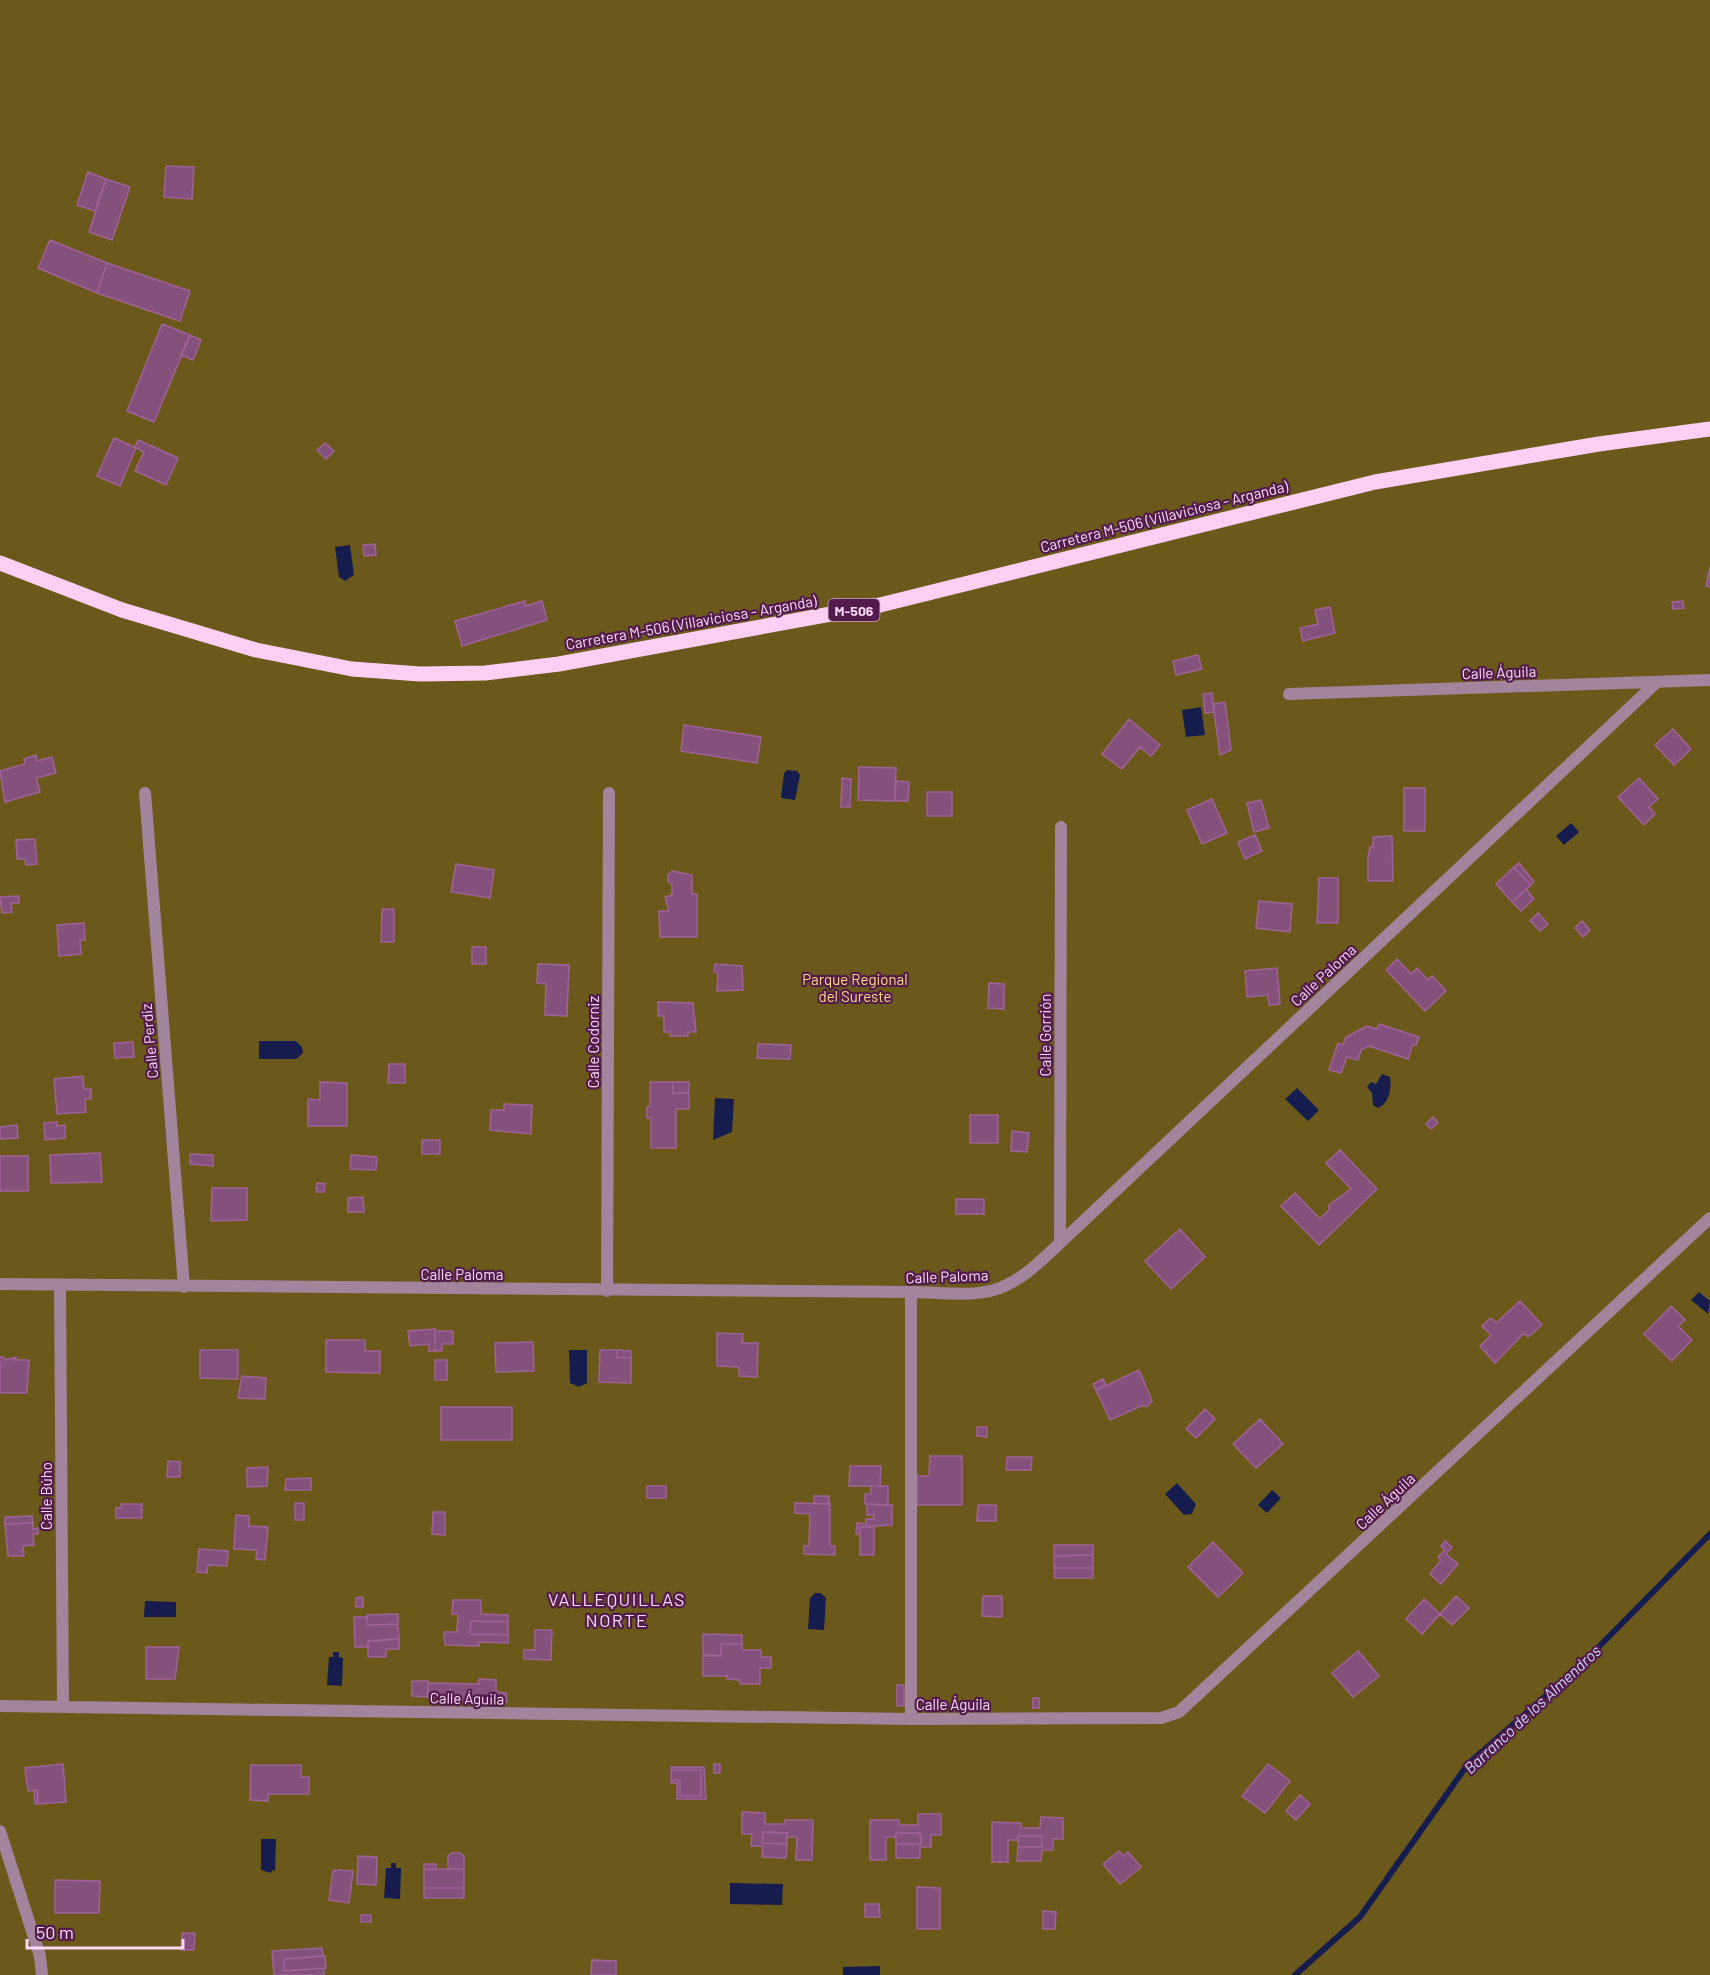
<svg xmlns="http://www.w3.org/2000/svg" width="1710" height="1975" font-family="Barlow,sans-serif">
  <rect width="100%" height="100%" fill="#5e2657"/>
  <path fill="#6b591b" d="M 0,0 L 1710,0 L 1710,1975 L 0,1975 Z"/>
  <path fill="#161d4e" d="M 350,545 L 354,575 L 345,581 L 339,577 L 335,547 Z
    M 1201,707 L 1205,735 L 1186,737 L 1182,710 Z
    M 787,770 L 797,771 L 800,775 L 795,800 L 781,798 L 784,773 Z
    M 1571,823 L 1579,832 L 1564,845 L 1556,836 Z
    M 259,1041 L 296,1041 L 302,1047 L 303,1053 L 296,1059 L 259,1059 Z
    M 1382,1074 L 1390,1077 C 1392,1088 1389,1104 1378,1108 L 1373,1105 L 1372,1093 L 1367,1087 L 1371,1082 L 1376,1084 Z
    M 1297,1088 L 1319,1110 L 1308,1121 L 1285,1099 Z
    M 715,1098 L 734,1099 L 732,1132 L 713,1140 Z
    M 1699,1292 L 1710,1301 L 1708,1314 L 1691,1300 Z
    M 569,1350 L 587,1350 L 587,1383 L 579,1387 L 570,1383 Z
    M 1177,1483 L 1196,1504 L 1192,1514 L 1184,1515 L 1165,1494 Z
    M 1272,1490 L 1281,1498 L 1267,1513 L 1258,1505 Z
    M 815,1593 L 821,1593 L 826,1598 L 824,1630 L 808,1629 L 810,1598 Z
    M 145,1601 L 176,1602 L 176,1617 L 144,1617 Z
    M 333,1652 L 339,1652 L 339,1657 L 343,1658 L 342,1686 L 327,1685 L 329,1657 L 333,1657 Z
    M 261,1839 L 276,1839 L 275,1871 L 272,1870 L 271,1873 L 261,1870 Z
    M 391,1863 L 396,1863 L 396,1868 L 401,1868 L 400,1899 L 384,1898 L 386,1868 L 391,1868 Z
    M 730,1883 L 783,1884 L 782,1905 L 730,1904 Z
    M 880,1966 L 880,1975 L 843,1975 L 843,1967 Z"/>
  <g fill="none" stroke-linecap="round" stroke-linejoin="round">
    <path stroke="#161d4e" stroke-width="6" d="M 1295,1975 L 1360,1917 L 1468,1764 L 1582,1664 L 1710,1534"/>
  </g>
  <path fill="#83517c" stroke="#a06297" stroke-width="1.5" d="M 166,166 L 194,167 L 192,199 L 164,197 Z
    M 88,172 L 106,179 L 95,211 L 77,205 Z
    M 106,179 L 130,187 L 112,240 L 89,232 Z
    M 50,240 L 107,263 L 97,293 L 38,268 Z
    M 107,263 L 190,291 L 180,321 L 97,293 Z
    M 162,324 L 190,335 L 154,422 L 127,411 Z
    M 190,335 L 201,340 L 193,360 L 181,355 Z
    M 114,438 L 136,448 L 120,486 L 97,476 Z
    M 138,440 L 178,458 L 166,485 L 135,471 L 144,452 L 135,447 Z
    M 325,443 L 334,451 L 326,459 L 317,450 Z
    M 375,544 L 376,555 L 364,556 L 363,545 Z
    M 1710,567 L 1710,587 L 1706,586 Z
    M 525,601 L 526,606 L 542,601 L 547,620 L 462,646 L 455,621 Z
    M 1683,601 L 1684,608 L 1673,609 L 1672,602 Z
    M 1330,607 L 1335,633 L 1303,641 L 1300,628 L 1318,624 L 1315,610 Z
    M 1198,655 L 1202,669 L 1176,675 L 1173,661 Z
    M 1212,693 L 1214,712 L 1205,713 L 1203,694 Z
    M 1225,702 L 1231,750 L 1220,755 L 1213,704 Z
    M 1129,719 L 1160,745 L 1151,756 L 1140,747 L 1122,769 L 1102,754 Z
    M 684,725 L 761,737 L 757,763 L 681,751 Z
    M 1673,729 L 1691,749 L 1674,765 L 1655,745 Z
    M 36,755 L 37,761 L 52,757 L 56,773 L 36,778 L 40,792 L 5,802 L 0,771 L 25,764 L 24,759 Z
    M 859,767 L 896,768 L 895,801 L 858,800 Z
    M 842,778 L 851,779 L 850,807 L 841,807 Z
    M 1639,778 L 1658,799 L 1649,807 L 1655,814 L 1644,825 L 1618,797 Z
    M 896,781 L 909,782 L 908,801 L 895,801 Z
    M 1404,788 L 1425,788 L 1425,831 L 1404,831 Z
    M 927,792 L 952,792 L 952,816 L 927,816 Z
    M 1212,799 L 1227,833 L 1202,844 L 1187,810 Z
    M 1261,800 L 1269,828 L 1254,832 L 1247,803 Z
    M 1255,835 L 1262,851 L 1245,859 L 1238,842 Z
    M 1392,836 L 1393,881 L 1368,881 L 1368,857 L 1370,847 L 1373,847 L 1373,837 Z
    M 35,839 L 37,864 L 26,865 L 25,859 L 17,859 L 16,840 Z
    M 1519,863 L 1534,882 L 1531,885 L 1514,867 Z
    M 456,864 L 494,870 L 490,898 L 451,892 Z
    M 1514,867 L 1531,885 L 1512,902 L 1496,884 Z
    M 672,871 L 692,875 L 692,894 L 697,894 L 697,937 L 660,937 L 659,911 L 669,911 L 665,897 L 672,895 L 672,885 L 668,881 L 668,875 Z
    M 1319,878 L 1338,878 L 1338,923 L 1317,923 Z
    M 1526,889 L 1534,899 L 1521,911 L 1512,902 Z
    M 19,896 L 19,903 L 11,903 L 12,912 L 2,913 L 0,897 Z
    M 1259,901 L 1292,904 L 1290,932 L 1256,928 Z
    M 382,909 L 394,909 L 394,942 L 381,942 Z
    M 1538,913 L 1548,924 L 1540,931 L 1530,921 Z
    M 1582,921 L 1590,930 L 1583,937 L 1575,928 Z
    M 84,923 L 85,940 L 80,940 L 81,954 L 59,956 L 57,925 Z
    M 472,947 L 486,947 L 486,964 L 472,964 Z
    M 1397,959 L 1411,974 L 1417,968 L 1428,980 L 1432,976 L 1446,991 L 1425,1011 L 1386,970 Z
    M 538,964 L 569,965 L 567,1016 L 545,1015 L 546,984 L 537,983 Z
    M 715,964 L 742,966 L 743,990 L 717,991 L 718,973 L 714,972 Z
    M 1277,968 L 1280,1004 L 1269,1005 L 1268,995 L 1247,997 L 1245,971 Z
    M 989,983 L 1004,984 L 1004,1009 L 988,1008 Z
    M 658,1002 L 693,1003 L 696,1032 L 688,1032 L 688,1036 L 670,1036 L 670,1032 L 664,1032 L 664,1016 L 658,1016 Z
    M 1379,1024 L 1419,1037 L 1416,1045 L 1413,1044 L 1408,1059 L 1369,1046 L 1361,1050 L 1358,1060 L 1347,1057 L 1341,1073 L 1329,1070 L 1338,1043 L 1343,1045 L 1346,1037 L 1367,1026 L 1377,1029 Z
    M 133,1042 L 134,1057 L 115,1058 L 114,1043 Z
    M 758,1044 L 791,1045 L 790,1059 L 757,1058 Z
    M 389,1064 L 405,1064 L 405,1083 L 388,1083 Z
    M 83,1076 L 84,1089 L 91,1089 L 91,1099 L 85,1099 L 86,1112 L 57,1114 L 54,1079 Z
    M 320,1082 L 347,1083 L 347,1126 L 308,1126 L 308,1099 L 320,1100 Z
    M 650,1082 L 673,1082 L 673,1093 L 689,1093 L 689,1109 L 676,1109 L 676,1148 L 651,1148 L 651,1118 L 647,1118 L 647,1107 L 650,1107 Z
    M 673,1082 L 689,1082 L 689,1093 L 673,1093 Z
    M 504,1104 L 532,1105 L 531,1134 L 490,1130 L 491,1110 L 504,1110 Z
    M 970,1115 L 998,1115 L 998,1143 L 970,1143 Z
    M 1433,1117 L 1438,1123 L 1431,1129 L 1426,1124 Z
    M 57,1122 L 57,1126 L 65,1125 L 65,1138 L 45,1140 L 44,1123 Z
    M 17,1125 L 18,1138 L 0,1139 L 0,1127 Z
    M 1012,1131 L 1029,1133 L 1027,1152 L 1011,1151 Z
    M 422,1140 L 440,1140 L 440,1154 L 422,1154 Z
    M 1340,1150 L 1377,1189 L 1319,1245 L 1281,1206 L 1295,1193 L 1320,1219 L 1329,1210 L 1329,1205 L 1351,1189 L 1326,1163 Z
    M 100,1153 L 102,1182 L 51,1183 L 50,1155 Z
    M 190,1154 L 213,1155 L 213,1166 L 190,1164 Z
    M 351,1155 L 377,1157 L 376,1170 L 350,1169 Z
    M 0,1156 L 28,1156 L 28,1191 L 0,1191 Z
    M 317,1183 L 325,1184 L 324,1192 L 316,1192 Z
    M 212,1188 L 247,1188 L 247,1220 L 211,1221 Z
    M 363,1197 L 364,1212 L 348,1212 L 348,1198 Z
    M 956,1199 L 984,1199 L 984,1214 L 956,1214 Z
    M 1180,1229 L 1205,1257 L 1171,1289 L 1145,1261 Z
    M 1520,1301 L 1542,1325 L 1528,1337 L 1524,1333 L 1495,1363 L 1480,1346 L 1491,1335 L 1482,1326 L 1491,1318 L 1496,1323 Z
    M 1671,1306 L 1685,1320 L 1678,1326 L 1692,1340 L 1672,1361 L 1644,1334 Z
    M 435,1329 L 435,1351 L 429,1351 L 429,1344 L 410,1346 L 408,1331 Z
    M 435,1331 L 453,1331 L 453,1344 L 442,1344 L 442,1351 L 435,1351 Z
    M 717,1333 L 743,1334 L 742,1343 L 758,1343 L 757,1377 L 739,1376 L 739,1367 L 717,1366 Z
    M 326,1340 L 365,1340 L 365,1351 L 380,1351 L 380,1373 L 326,1372 Z
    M 533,1342 L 534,1371 L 496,1372 L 495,1343 Z
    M 200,1350 L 238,1350 L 238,1379 L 200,1378 Z
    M 600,1350 L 617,1350 L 617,1357 L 631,1358 L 631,1383 L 599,1382 Z
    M 617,1350 L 631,1351 L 631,1358 L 617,1357 Z
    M 0,1357 L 4,1357 L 4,1360 L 16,1357 L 15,1360 L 29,1360 L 27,1393 L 0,1393 Z
    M 435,1360 L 447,1360 L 447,1380 L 435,1380 Z
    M 1139,1370 L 1152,1401 L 1148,1406 L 1141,1406 L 1110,1420 L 1096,1390 Z
    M 242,1376 L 266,1378 L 265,1399 L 238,1398 Z
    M 1103,1379 L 1106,1385 L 1096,1390 L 1093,1384 Z
    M 441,1407 L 512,1407 L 512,1440 L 441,1440 Z
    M 1205,1409 L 1215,1419 L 1196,1438 L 1186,1429 Z
    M 1260,1419 L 1283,1444 L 1256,1468 L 1233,1444 Z
    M 977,1427 L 987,1427 L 987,1437 L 977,1436 Z
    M 930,1456 L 962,1456 L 962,1505 L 917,1505 L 917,1476 L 929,1476 Z
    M 1007,1457 L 1032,1457 L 1031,1470 L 1006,1470 Z
    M 168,1461 L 180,1462 L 180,1477 L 167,1477 Z
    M 850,1466 L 881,1466 L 880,1486 L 849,1486 Z
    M 268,1467 L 267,1486 L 247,1487 L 247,1468 Z
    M 311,1478 L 311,1490 L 285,1490 L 286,1479 Z
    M 647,1486 L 666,1486 L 666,1498 L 647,1498 Z
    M 871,1486 L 888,1486 L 888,1505 L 865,1504 L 865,1494 L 871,1494 Z
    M 814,1496 L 829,1496 L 829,1504 L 814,1504 Z
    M 295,1503 L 304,1503 L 304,1520 L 295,1520 Z
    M 795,1503 L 830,1504 L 830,1546 L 835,1546 L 835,1555 L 804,1554 L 804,1546 L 809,1546 L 810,1514 L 795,1513 Z
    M 121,1504 L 142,1504 L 142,1518 L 116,1518 L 116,1508 L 121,1508 Z
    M 867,1504 L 892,1505 L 892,1525 L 860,1527 L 860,1535 L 856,1534 L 857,1523 L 866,1524 L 866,1519 L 874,1519 L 874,1515 L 867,1515 Z
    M 978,1505 L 996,1505 L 996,1521 L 977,1521 Z
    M 433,1512 L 445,1512 L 445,1535 L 432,1534 Z
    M 236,1515 L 249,1516 L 249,1526 L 268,1527 L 265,1560 L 256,1559 L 257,1550 L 234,1549 Z
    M 32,1516 L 33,1523 L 5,1524 L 5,1517 Z
    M 33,1523 L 33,1529 L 38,1528 L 38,1534 L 33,1534 L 34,1545 L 23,1546 L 24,1556 L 8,1556 L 5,1524 Z
    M 860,1527 L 874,1527 L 874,1555 L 860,1555 Z
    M 1445,1541 L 1452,1547 L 1446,1554 L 1458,1564 L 1441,1584 L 1430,1574 L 1441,1560 L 1438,1557 L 1445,1550 L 1441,1546 Z
    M 1213,1542 L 1243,1573 L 1218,1597 L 1188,1567 Z
    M 1054,1545 L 1093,1545 L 1093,1555 L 1054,1556 Z
    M 199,1549 L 228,1551 L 227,1566 L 208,1565 L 207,1573 L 197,1572 Z
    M 1093,1555 L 1093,1568 L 1054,1568 L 1054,1556 Z
    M 1054,1568 L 1093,1568 L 1093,1578 L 1055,1578 Z
    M 983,1596 L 1002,1596 L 1002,1617 L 982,1616 Z
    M 1456,1596 L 1469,1608 L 1452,1625 L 1440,1614 Z
    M 363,1597 L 363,1607 L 356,1607 L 356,1598 Z
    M 1424,1599 L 1440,1614 L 1422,1634 L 1406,1619 Z
    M 453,1600 L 481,1600 L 481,1614 L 508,1615 L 508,1622 L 471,1621 L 470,1634 L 508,1635 L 508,1643 L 479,1642 L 479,1646 L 445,1645 L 444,1632 L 457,1632 L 458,1614 L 452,1614 Z
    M 398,1614 L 398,1624 L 367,1625 L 367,1615 Z
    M 354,1617 L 367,1617 L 367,1625 L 398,1624 L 399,1639 L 368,1641 L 368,1647 L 355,1647 Z
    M 471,1621 L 508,1622 L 508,1635 L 470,1634 Z
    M 535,1630 L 552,1630 L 551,1660 L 524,1659 L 524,1650 L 535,1650 Z
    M 703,1634 L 742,1635 L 742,1644 L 721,1644 L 721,1656 L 705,1656 L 703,1655 Z
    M 399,1639 L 399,1649 L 386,1649 L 386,1657 L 368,1657 L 368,1641 Z
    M 721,1644 L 742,1644 L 742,1650 L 761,1650 L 761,1657 L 771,1657 L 771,1668 L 760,1668 L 760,1684 L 740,1684 L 740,1680 L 727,1679 L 727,1676 L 703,1676 L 703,1655 L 721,1656 Z
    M 146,1647 L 179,1647 L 175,1679 L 146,1679 Z
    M 1358,1651 L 1379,1676 L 1353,1697 L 1332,1673 Z
    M 479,1679 L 496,1680 L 496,1692 L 506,1693 L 507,1702 L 446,1701 L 446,1697 L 427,1697 L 428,1683 L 479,1684 Z
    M 412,1681 L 428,1681 L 427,1697 L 412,1696 Z
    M 897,1685 L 904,1685 L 904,1706 L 897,1706 Z
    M 1033,1698 L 1039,1698 L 1039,1708 L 1033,1708 Z
    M 63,1764 L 66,1802 L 38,1804 L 37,1790 L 28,1791 L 25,1768 Z
    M 714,1764 L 720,1764 L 720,1773 L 714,1773 Z
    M 1268,1764 L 1290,1781 L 1265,1813 L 1242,1796 Z
    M 251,1765 L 301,1765 L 301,1777 L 309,1777 L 309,1794 L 268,1794 L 268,1801 L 250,1800 Z
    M 671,1767 L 704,1767 L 706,1799 L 677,1799 L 677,1783 L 671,1783 L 671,1780 L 680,1780 L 680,1796 L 701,1796 L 701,1770 L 671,1770 Z
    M 671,1770 L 701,1770 L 701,1796 L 680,1796 L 680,1780 L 671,1780 Z
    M 37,1790 L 38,1804 L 35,1804 L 34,1791 Z
    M 1300,1795 L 1310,1804 L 1296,1820 L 1286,1811 Z
    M 742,1812 L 765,1813 L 765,1824 L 785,1824 L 785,1820 L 813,1820 L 812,1860 L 796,1860 L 797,1837 L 787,1837 L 787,1833 L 763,1832 L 762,1843 L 787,1844 L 786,1858 L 762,1857 L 763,1846 L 751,1846 L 752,1834 L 742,1834 Z
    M 918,1814 L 941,1814 L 941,1835 L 931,1835 L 931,1847 L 920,1847 L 920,1858 L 896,1858 L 896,1844 L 921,1844 L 920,1833 L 896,1833 L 896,1837 L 886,1837 L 886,1860 L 870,1860 L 870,1820 L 899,1820 L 899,1825 L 918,1825 Z
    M 1041,1817 L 1063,1818 L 1063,1839 L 1053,1839 L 1053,1850 L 1042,1850 L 1041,1861 L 1017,1861 L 1018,1847 L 1042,1847 L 1042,1836 L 1018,1836 L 1018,1840 L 1008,1840 L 1008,1862 L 992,1862 L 992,1822 L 1021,1823 L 1021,1828 L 1040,1828 Z
    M 763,1832 L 787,1833 L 787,1844 L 762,1843 Z
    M 896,1833 L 920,1833 L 921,1844 L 896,1844 Z
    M 1018,1836 L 1042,1836 L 1042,1847 L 1018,1847 Z
    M 1119,1851 L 1123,1856 L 1128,1852 L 1141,1867 L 1120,1884 L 1103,1864 Z
    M 452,1853 L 460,1853 L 464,1856 L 464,1869 L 448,1869 L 448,1856 Z
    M 358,1856 L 377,1857 L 376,1885 L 357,1884 Z
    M 424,1864 L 436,1864 L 436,1869 L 424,1869 Z
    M 424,1869 L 464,1869 L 464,1888 L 424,1888 Z
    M 339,1870 L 353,1871 L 349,1903 L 329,1900 L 333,1871 Z
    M 55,1880 L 100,1881 L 99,1913 L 55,1913 Z
    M 917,1887 L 940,1888 L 940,1929 L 917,1929 Z
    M 424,1888 L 464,1888 L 464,1898 L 424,1898 Z
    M 865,1904 L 879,1904 L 880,1917 L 865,1917 Z
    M 1043,1911 L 1056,1912 L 1055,1929 L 1043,1929 Z
    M 361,1915 L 371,1915 L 371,1922 L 361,1922 Z
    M 182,1933 L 195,1933 L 194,1950 L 181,1950 Z
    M 322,1948 L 323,1956 L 284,1959 L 284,1971 L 326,1968 L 324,1969 L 324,1975 L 274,1975 L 272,1951 Z
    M 325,1956 L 326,1968 L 284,1971 L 284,1959 Z
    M 592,1960 L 616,1961 L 616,1975 L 591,1975 Z"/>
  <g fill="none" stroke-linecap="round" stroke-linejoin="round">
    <path stroke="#a2859d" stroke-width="12" d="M 1289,694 L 1710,680
      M 145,793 L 184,1287
      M 1060,1243 L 1061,827
      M 0,1284 L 911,1292 C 938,1292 974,1298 1000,1288 C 1023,1279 1042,1260 1060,1243 L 1657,682
      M 60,1285 L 63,1707
      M 607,1291 L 609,793
      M 911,1292 L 911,1719
      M 0,1706 L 911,1719 L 1161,1718 L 1179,1712 L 1710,1218
      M 0,1831 L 40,1956 L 42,1975"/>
    <path stroke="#fdcff5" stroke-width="15" d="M 0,563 L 122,610 L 256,650 L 352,669 L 420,674 L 485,673 L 559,664 L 880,605 L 1375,482 L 1599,444 L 1710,429"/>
  </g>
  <g text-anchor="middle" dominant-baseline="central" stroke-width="4.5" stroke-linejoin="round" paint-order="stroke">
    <rect fill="#521b4c" stroke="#caa1c3" stroke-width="1.5" x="828.5" y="599" width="51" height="22" rx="4.5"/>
    <g font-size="14" font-weight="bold" fill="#fddaf6">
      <text x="854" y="610">M-506</text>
    </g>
    <g font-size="15" fill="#fddaf6" stroke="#521b4c">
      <text transform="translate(1164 516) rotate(-14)">Carretera M-506 (Villaviciosa - Arganda)</text>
      <text transform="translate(691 622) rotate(-10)">Carretera M-506 (Villaviciosa - Arganda)</text>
      <text transform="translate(1499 672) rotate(-2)">Calle Águila</text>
      <text transform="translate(1323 975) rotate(-43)">Calle Paloma</text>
      <text transform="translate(1045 1035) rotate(-90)">Calle Gorrión</text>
      <text transform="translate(149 1041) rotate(-95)">Calle Perdiz</text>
      <text transform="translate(593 1042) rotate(-90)">Calle Codorniz</text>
      <text x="462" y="1274">Calle Paloma</text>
      <text transform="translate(947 1276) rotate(-2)">Calle Paloma</text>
      <text transform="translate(46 1496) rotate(-90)">Calle Búho</text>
      <text transform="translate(1385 1501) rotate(-43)">Calle Águila</text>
      <text transform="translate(467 1698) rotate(1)">Calle Águila</text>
      <text x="953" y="1704">Calle Águila</text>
    </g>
    <g font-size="15" fill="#fdde7f" stroke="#521b4c">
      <text x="855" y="979">Parque Regional<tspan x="855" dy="17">del Sureste</tspan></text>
    </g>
    <g font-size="16" font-style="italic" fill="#cfd9fb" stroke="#521b4c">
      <text transform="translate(1532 1709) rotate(-43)">Barranco de los Almendros</text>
    </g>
    <g font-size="18" letter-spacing="1.5" fill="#fddaf6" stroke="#521b4c">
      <text x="617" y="1599">VALLEQUILLAS<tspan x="617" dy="21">NORTE</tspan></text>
    </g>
  </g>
  <path d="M27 1939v9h156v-9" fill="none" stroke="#fddaf6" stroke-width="3"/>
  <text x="36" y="1939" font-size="18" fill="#fddaf6" stroke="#521b4c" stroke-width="4.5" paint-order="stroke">50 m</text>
</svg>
